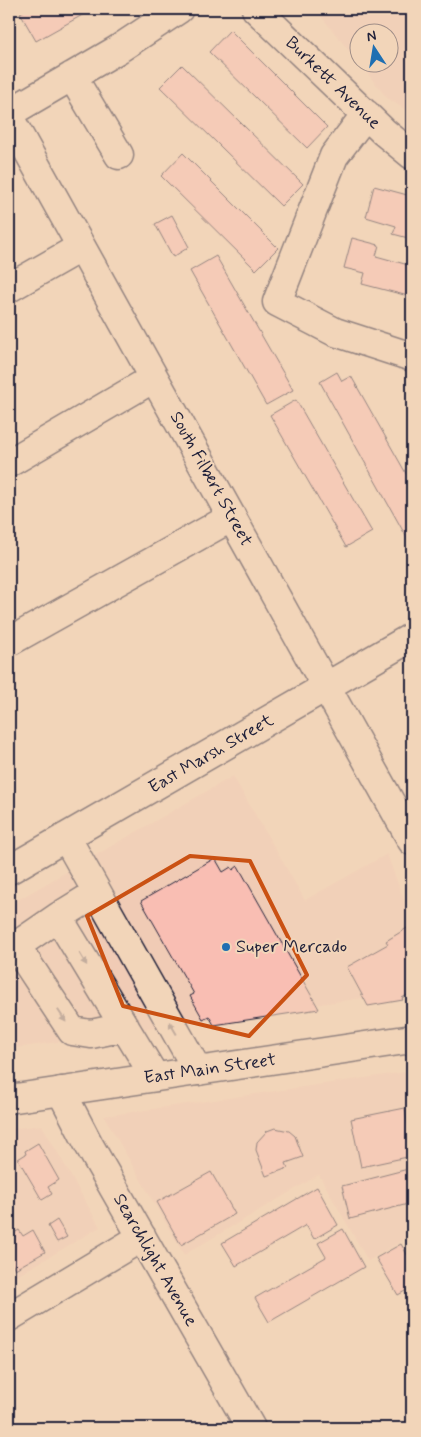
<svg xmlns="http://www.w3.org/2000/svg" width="421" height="1437" font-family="Mynerve,sans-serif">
  <rect width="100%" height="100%" fill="#f2d5b9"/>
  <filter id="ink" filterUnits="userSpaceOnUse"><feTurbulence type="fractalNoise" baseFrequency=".02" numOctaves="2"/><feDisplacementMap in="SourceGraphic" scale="10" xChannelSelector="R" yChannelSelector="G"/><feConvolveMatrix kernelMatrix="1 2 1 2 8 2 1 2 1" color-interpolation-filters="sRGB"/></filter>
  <g filter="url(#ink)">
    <path fill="#f0cbb5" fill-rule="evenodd" d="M 315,9 L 412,9 L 412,114 L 387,98 ZM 358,32 L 388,32 L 388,62 L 358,62 Z
      M 233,776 L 305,900 L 387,854 L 412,921 L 412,991 L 9,1049 L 9,905 Z
      M 412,1071 L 412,1235 L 368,1261 L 319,1175 L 184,1255 L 104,1116 Z
      M 42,1125 L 100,1227 L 17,1276 L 9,1263 L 9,1129 Z"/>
    <path fill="#f9beb3" stroke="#22223b" d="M 27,9 L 93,9 L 36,41 L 20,13 Z
      M 230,30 L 327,127 L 307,148 L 209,52 Z
      M 182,65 L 303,184 L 281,206 L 160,87 Z
      M 183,153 L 278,248 L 256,270 L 161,176 Z
      M 374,186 L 411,196 L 407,207 L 412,208 L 412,239 L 393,234 L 396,226 L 366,217 Z
      M 172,215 L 189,247 L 173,257 L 155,224 Z
      M 352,238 L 379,245 L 376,256 L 412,266 L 412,297 L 362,284 L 365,273 L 344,268 Z
      M 216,256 L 293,390 L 266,405 L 190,271 Z
      M 337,372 L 342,381 L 351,376 L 412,484 L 412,547 L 320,382 Z
      M 296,400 L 372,532 L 346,547 L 270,415 Z
      M 215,858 L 223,872 L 231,867 L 233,870 L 238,866 L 319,1009 L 214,1025 L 209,1016 L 203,1019 L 190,996 L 194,994 L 141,901 Z
      M 412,925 L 412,992 L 402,998 L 403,1000 L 368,1006 L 347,967 L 388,944 L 386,941 Z
      M 405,1108 L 412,1156 L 361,1167 L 351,1119 Z
      M 275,1128 L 289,1131 L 295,1136 L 303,1157 L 286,1163 L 288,1168 L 266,1176 L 256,1150 L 257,1142 L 267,1131 Z
      M 38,1143 L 59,1180 L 48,1187 L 52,1194 L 42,1200 L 18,1159 L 26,1154 L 25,1151 Z
      M 9,1164 L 13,1172 L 9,1175 Z
      M 412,1168 L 412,1203 L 350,1219 L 342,1186 Z
      M 211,1172 L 235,1214 L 181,1245 L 157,1202 Z
      M 317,1187 L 338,1225 L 314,1239 L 306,1225 L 236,1266 L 222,1243 Z
      M 57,1220 L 67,1237 L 57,1242 L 48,1226 Z
      M 343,1229 L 364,1267 L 269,1322 L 255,1298 L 326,1257 L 318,1243 Z
      M 19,1230 L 23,1236 L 33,1230 L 45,1252 L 15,1269 L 9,1258 L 9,1242 L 11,1241 L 9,1236 Z
      M 401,1244 L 409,1258 L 412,1256 L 412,1287 L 398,1295 L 376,1258 Z"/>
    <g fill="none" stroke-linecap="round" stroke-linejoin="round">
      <defs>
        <path id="minor" d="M 256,9 L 384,132 L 412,155
          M 72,76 L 119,155
          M 9,113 L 117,50 L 179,9
          M 366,114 L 334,156 L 277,302 L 335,332 L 412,357
          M 9,117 L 412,841
          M 9,288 L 81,247
          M 9,463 L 154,378
          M 9,642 L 232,517
          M 66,837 L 198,1071
          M 9,870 L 412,637
          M 97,893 L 58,917 L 16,946 L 72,1031 L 91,1034 L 125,1027
          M 58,917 L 155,1077
          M 61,1091 L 89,1145 L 251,1428
          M 9,1317 L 142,1237"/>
        <path id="major" d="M 9,1099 L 412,1039"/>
      </defs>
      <use href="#minor" stroke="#22223b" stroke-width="31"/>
      <use href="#major" stroke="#22223b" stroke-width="31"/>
      <use href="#minor" stroke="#f2d5b9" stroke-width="28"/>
      <use href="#major" stroke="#f2d5b9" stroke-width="28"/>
    </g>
    <defs><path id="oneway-solid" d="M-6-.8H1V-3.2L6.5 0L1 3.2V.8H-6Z" transform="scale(1.25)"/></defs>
    <g fill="#8a7c7a">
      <use href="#oneway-solid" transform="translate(83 959) rotate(59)"/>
      <use href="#oneway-solid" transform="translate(62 1016) rotate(57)"/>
      <use href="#oneway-solid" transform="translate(173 1028) rotate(-120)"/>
    </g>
  </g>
  <path d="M0 0H421V1437H0ZM 190,856 L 250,861 L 307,975 L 249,1036 L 123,1006 L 87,916 Z" fill="#f2d5b9" fill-opacity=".55" fill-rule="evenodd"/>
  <path fill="none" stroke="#ca5113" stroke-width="4" stroke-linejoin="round" d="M 190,856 L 250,861 L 307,975 L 249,1036 L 123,1006 L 87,916 Z"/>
  <circle fill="#1f6fb2" stroke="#f2d5b9" stroke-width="2" cx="226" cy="947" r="5"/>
  <g text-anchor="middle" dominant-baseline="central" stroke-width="4" stroke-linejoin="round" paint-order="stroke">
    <g font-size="18" fill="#22223b" stroke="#f2d5b9">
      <text transform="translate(333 83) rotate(44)">Burkett Avenue</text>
      <text transform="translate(211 479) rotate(61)">South Filbert Street</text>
      <text transform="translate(211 754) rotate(-30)">East Marsh Street</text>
      <text transform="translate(210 1069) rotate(-8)">East Main Street</text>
      <text transform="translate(155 1260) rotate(60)">Searchlight Avenue</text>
    </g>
    <g font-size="18" fill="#22223b" stroke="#f2d5b9" text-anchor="start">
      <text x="236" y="947">Super Mercado</text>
    </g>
  </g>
  <rect width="421" height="1437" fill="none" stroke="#f2d5b9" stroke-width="30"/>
  <rect x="15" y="15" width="391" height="1407" fill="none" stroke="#22223b" stroke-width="2" filter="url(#ink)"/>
  <g transform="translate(374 48) rotate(348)"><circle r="24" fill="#f2d5b9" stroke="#9f8d87"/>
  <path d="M0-4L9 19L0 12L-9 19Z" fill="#1f6fb2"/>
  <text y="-8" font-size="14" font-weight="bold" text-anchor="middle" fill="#22223b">N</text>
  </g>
</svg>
